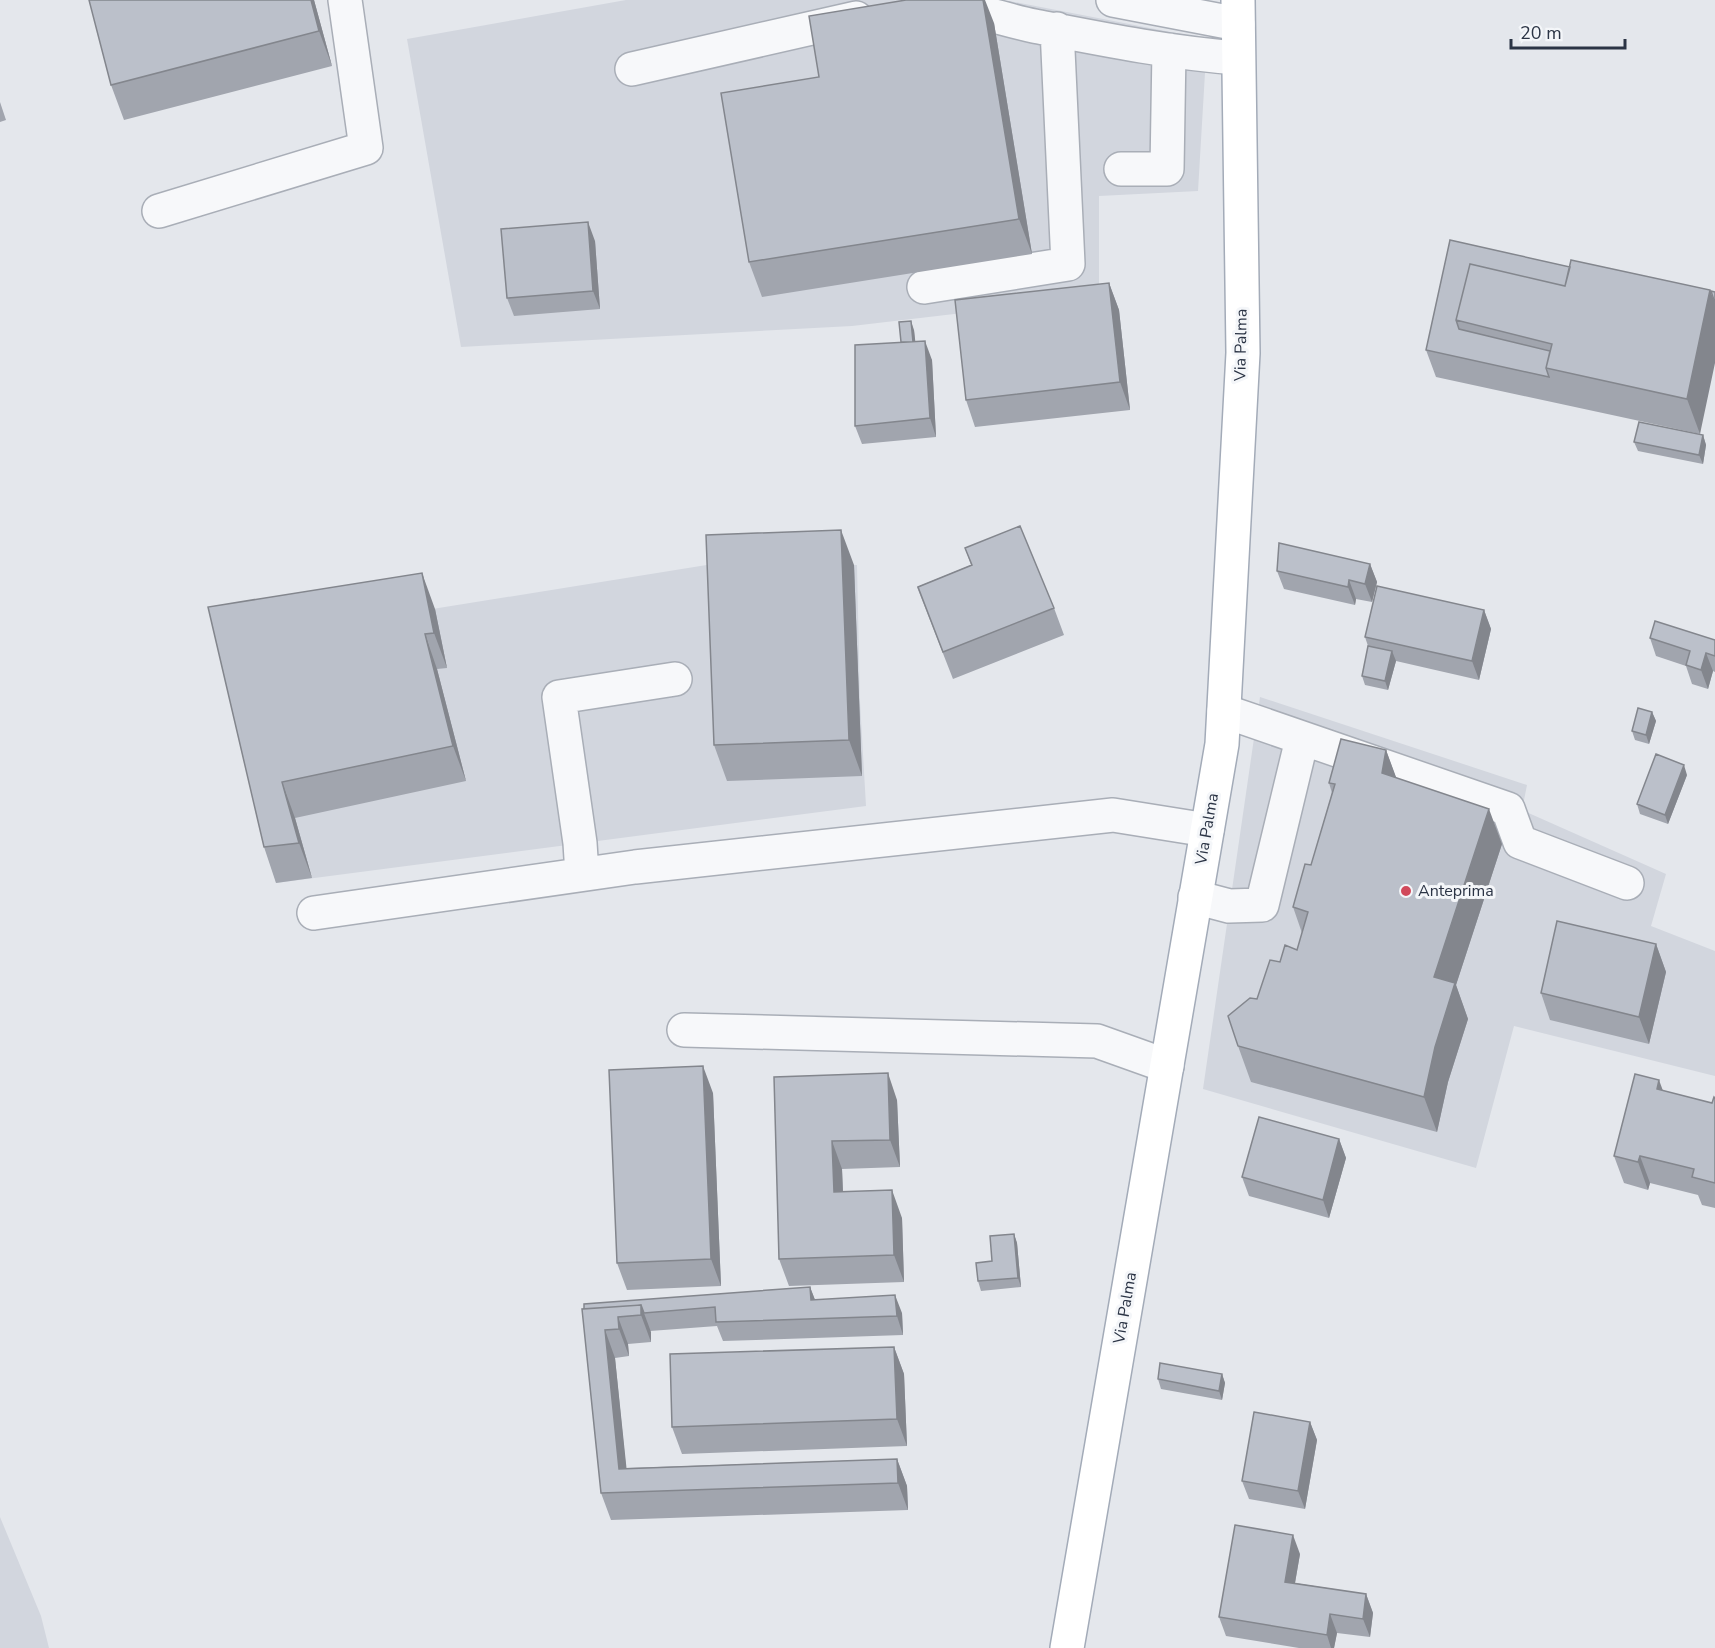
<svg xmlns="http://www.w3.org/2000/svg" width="1715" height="1648" font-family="'Nunito Sans',sans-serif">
  <rect width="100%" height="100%" fill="#e4e7ec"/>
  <path fill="#d2d6de" d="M 626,0 L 1004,0 L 1207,39 L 1198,191 L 1099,196 L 1099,297 L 852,326 L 461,347 L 407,39 Z
    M 719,563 L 857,565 L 860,702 L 866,806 L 276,883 L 221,643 Z
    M 1260,697 L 1527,785 L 1522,810 L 1666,874 L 1651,926 L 1715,951 L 1715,1076 L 1514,1026 L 1476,1168 L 1203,1089 Z
    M 0,1517 L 41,1616 L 49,1648 L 0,1648 Z"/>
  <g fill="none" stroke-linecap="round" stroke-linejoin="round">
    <defs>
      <path id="minor" d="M 1113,0 L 1238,24
        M 948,8 C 977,9 1005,20 1034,26 C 1101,39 1170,53 1238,58
        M 632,69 L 856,18
        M 1121,169 L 1167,169 L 1169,50
        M 159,211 L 366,148 L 345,0
        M 924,287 L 1068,264 L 1057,29
        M 1224,711 L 1508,809 L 1520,842 L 1627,883
        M 582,874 L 580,843 L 559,697 L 675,679
        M 1195,897 L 1229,906 L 1262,905 L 1302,739
        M 314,913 L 635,867 L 1113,815 L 1207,830
        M 684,1030 L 1097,1041 L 1167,1066"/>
      <path id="major" d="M 1067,1648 L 1222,744 L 1243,353 L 1238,0"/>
    </defs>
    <use href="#minor" stroke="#a9aeb7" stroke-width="36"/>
    <use href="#major" stroke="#a3abb8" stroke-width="36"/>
    <use href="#minor" stroke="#f7f8fa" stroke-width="33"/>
    <use href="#major" stroke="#fff" stroke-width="33"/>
  </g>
  <path fill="#a1a5ae" d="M 89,0 L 314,0 L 332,66 L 124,120 L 111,85 Z
    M 994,23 L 1032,254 L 762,297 L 749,262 L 819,77 Z
    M 0,102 L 6,120 L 0,122 Z
    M 1450,240 L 1570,267 L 1710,290 L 1700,434 L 1436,377 L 1426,350 Z
    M 595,241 L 600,309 L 514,316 L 507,298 Z
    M 1109,283 L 1119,310 L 1130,410 L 975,427 L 966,400 Z
    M 914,330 L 915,342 L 932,360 L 936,437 L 862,444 L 855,426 L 901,342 Z
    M 1703,435 L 1706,445 L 1703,464 L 1638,451 L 1634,442 Z
    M 965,548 L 1054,608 L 1064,635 L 953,679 L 917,587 L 971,565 Z
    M 1370,564 L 1377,582 L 1372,602 L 1356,599 L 1355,605 L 1284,589 L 1277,571 Z
    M 854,565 L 862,776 L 727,781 L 714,745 Z
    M 208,607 L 435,609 L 447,668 L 437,669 L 466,781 L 295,818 L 312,878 L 276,883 L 264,847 Z
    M 1484,610 L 1491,629 L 1479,680 L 1396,661 L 1388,690 L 1365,685 L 1362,676 L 1368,646 L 1365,637 Z
    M 1650,638 L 1715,640 L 1715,672 L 1713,671 L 1708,689 L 1692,684 L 1686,666 L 1656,656 Z
    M 1652,712 L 1656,721 L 1649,744 L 1635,740 L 1632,731 Z
    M 1386,750 L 1396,778 L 1502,844 L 1456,985 L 1468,1019 L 1448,1082 L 1437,1132 L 1251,1082 L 1238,1046 L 1257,999 L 1280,962 L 1297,950 L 1302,933 L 1293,907 L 1311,865 L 1332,793 L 1329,783 Z
    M 1687,775 L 1668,824 L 1640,814 L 1637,804 Z
    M 1656,944 L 1666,972 L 1649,1044 L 1550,1020 L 1541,993 Z
    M 774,1077 L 897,1100 L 900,1167 L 842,1169 L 843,1192 L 902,1218 L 904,1282 L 789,1286 L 779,1259 Z
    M 1663,1091 L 1712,1103 L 1715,1098 L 1715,1208 L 1702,1205 L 1698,1195 L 1650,1183 L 1648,1190 L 1624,1183 L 1614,1156 Z
    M 713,1093 L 721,1286 L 627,1290 L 617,1263 Z
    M 1339,1139 L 1346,1158 L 1329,1218 L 1249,1196 L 1242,1177 Z
    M 1014,1234 L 1017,1243 L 1021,1287 L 981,1291 L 978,1281 Z
    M 810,1287 L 815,1300 L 902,1313 L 903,1335 L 723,1341 L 717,1326 L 650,1331 L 651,1342 L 628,1344 L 629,1356 L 615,1358 L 626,1468 L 897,1459 L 907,1486 L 908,1510 L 611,1520 L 601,1493 L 582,1309 Z
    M 894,1347 L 904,1374 L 907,1446 L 682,1454 L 672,1427 Z
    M 1222,1374 L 1225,1383 L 1222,1400 L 1161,1389 L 1158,1379 Z
    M 1310,1422 L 1317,1440 L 1305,1509 L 1249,1499 L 1242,1481 Z
    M 1300,1554 L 1295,1583 L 1366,1594 L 1373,1613 L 1370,1637 L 1337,1633 L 1334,1648 L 1299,1648 L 1226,1636 L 1219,1617 Z"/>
  <path fill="#83868d" d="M 311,0 L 314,0 L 332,66 L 319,31 Z
    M 983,0 L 985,0 L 994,23 L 1032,254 L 1019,219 Z
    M 588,222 L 595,241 L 600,309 L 593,291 Z
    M 1109,283 L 1119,310 L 1130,410 L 1120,382 Z
    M 1710,290 L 1715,303 L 1715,363 L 1700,434 L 1687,399 Z
    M 911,321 L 914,330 L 917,356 L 913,346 Z
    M 925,341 L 932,360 L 936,437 L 930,418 Z
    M 1703,435 L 1706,445 L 1703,464 L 1699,455 Z
    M 841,530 L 854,565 L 862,776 L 849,740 Z
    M 1370,564 L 1377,582 L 1372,602 L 1365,584 Z
    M 422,573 L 435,609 L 447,668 L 434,633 Z
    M 1349,580 L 1356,599 L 1355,605 L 1348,587 Z
    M 1484,610 L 1491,629 L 1479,680 L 1472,661 Z
    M 425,634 L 437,669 L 466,781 L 453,746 Z
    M 1392,651 L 1396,661 L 1388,690 L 1385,681 Z
    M 1706,653 L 1713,671 L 1708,689 L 1701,670 Z
    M 1652,712 L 1656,721 L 1649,744 L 1646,735 Z
    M 1386,750 L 1399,785 L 1382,773 Z
    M 1684,765 L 1687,775 L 1668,824 L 1665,815 Z
    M 282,782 L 295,818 L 312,878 L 299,843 Z
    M 1489,809 L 1502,844 L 1456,985 L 1468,1019 L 1448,1082 L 1437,1132 L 1424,1097 L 1434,977 Z
    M 1656,944 L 1666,972 L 1649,1044 L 1639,1017 Z
    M 703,1066 L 713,1093 L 721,1286 L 711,1259 Z
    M 888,1073 L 897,1100 L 900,1167 L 890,1140 Z
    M 1659,1080 L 1669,1107 L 1657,1089 Z
    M 1339,1139 L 1346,1158 L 1329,1218 L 1323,1200 Z
    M 832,1141 L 842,1169 L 844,1219 L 834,1192 Z
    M 1640,1156 L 1650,1183 L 1648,1190 L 1638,1162 Z
    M 892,1190 L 902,1218 L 904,1282 L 894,1255 Z
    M 1014,1234 L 1017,1243 L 1021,1287 L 1018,1278 Z
    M 810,1287 L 817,1305 L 811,1300 Z
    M 895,1295 L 902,1313 L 903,1335 L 897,1316 Z
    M 641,1305 L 651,1332 L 651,1342 L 641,1315 Z
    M 618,1317 L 628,1344 L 629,1356 L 619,1329 Z
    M 605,1330 L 615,1358 L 629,1492 L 619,1469 Z
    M 894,1347 L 904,1374 L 907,1446 L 897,1419 Z
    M 1222,1374 L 1225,1383 L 1222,1400 L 1219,1391 Z
    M 1310,1422 L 1317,1440 L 1305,1509 L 1298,1491 Z
    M 897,1459 L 907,1486 L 908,1510 L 898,1483 Z
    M 1293,1535 L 1300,1554 L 1292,1600 L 1285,1582 Z
    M 1366,1594 L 1373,1613 L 1370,1637 L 1363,1619 Z
    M 1330,1614 L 1337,1633 L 1334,1648 L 1331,1648 L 1327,1635 Z"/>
  <path fill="#bbc0ca" stroke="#83868d" stroke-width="1.5" d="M 89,0 L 311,0 L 319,31 L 111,85 Z
    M 906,0 L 983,0 L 1019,219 L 749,262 L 721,93 L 819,77 L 809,16 Z
    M 588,222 L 593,291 L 507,298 L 501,229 Z
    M 1450,240 L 1570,267 L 1565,286 L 1470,264 L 1456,320 L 1459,329 L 1550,351 L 1546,368 L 1549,377 L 1426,350 Z
    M 1571,260 L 1710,290 L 1687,399 L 1546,368 L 1552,344 L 1456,320 L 1470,264 L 1565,286 Z
    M 1109,283 L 1120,382 L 966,400 L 955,300 Z
    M 1711,291 L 1715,292 L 1715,303 Z
    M 911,321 L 913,342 L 901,342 L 899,322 Z
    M 925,341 L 930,418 L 855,426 L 855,345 Z
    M 1639,422 L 1703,435 L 1699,455 L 1634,442 Z
    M 1020,526 L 1054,608 L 943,652 L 918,587 L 972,565 L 965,548 Z
    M 841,530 L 849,740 L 714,745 L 706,535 Z
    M 1279,543 L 1370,564 L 1365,584 L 1349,580 L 1348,587 L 1277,571 Z
    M 422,573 L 434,633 L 425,634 L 453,746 L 282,782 L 299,843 L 264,847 L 208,607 Z
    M 1377,586 L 1484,610 L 1472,661 L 1365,637 Z
    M 1655,621 L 1715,640 L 1715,656 L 1706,653 L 1701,670 L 1686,665 L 1690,651 L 1650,638 Z
    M 1368,646 L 1392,651 L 1385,681 L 1362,676 Z
    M 1638,708 L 1652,712 L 1646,735 L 1632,731 Z
    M 1341,739 L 1386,750 L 1382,773 L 1489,809 L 1434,977 L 1455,983 L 1435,1047 L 1424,1097 L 1238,1046 L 1228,1016 L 1250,998 L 1257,999 L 1270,960 L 1280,962 L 1285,945 L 1297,950 L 1308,912 L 1293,907 L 1305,864 L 1311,865 L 1335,784 L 1329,783 Z
    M 1656,754 L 1684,765 L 1665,815 L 1637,804 Z
    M 1557,921 L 1656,944 L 1639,1017 L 1541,993 Z
    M 703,1066 L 711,1259 L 617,1263 L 609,1070 Z
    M 888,1073 L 890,1140 L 832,1141 L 834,1192 L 892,1190 L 894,1255 L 779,1259 L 774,1077 Z
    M 1635,1074 L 1659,1080 L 1657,1089 L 1712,1103 L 1714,1097 L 1715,1098 L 1715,1183 L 1692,1177 L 1694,1169 L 1640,1156 L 1638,1162 L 1614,1156 Z
    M 1259,1117 L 1339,1139 L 1323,1200 L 1242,1177 Z
    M 1014,1234 L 1018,1278 L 978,1281 L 976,1263 L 992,1261 L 990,1236 Z
    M 810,1287 L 811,1300 L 895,1295 L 897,1316 L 716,1322 L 715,1307 L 644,1313 L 641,1305 L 584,1309 L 584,1304 Z
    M 641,1305 L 641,1315 L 618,1317 L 619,1329 L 605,1330 L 619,1469 L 897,1459 L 898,1483 L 601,1493 L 582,1309 Z
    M 894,1347 L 897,1419 L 672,1427 L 670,1354 Z
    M 1160,1363 L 1222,1374 L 1219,1391 L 1158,1379 Z
    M 1254,1412 L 1310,1422 L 1298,1491 L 1242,1481 Z
    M 1235,1525 L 1293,1535 L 1285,1582 L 1366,1594 L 1363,1619 L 1330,1614 L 1327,1635 L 1219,1617 Z"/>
  <circle fill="#d1495b" stroke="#f4f6f9" stroke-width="2" cx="1406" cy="891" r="6"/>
  <g text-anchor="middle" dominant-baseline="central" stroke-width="6" stroke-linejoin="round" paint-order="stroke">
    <g font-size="16" fill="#2b3445" stroke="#f4f6f9">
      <text transform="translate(1241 345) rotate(-89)">Via Palma</text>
      <text transform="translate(1207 829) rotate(-80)">Via Palma</text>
      <text transform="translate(1125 1308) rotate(-80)">Via Palma</text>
    </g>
    <g font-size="16" fill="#2b3445" stroke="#f4f6f9" text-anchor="start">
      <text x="1418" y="891">Anteprima</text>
    </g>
  </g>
  <path d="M1511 39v9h114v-9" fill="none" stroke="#2b3445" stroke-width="3"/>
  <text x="1520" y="39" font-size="18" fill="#2b3445" stroke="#f4f6f9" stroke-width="4.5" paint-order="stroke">20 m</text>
</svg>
